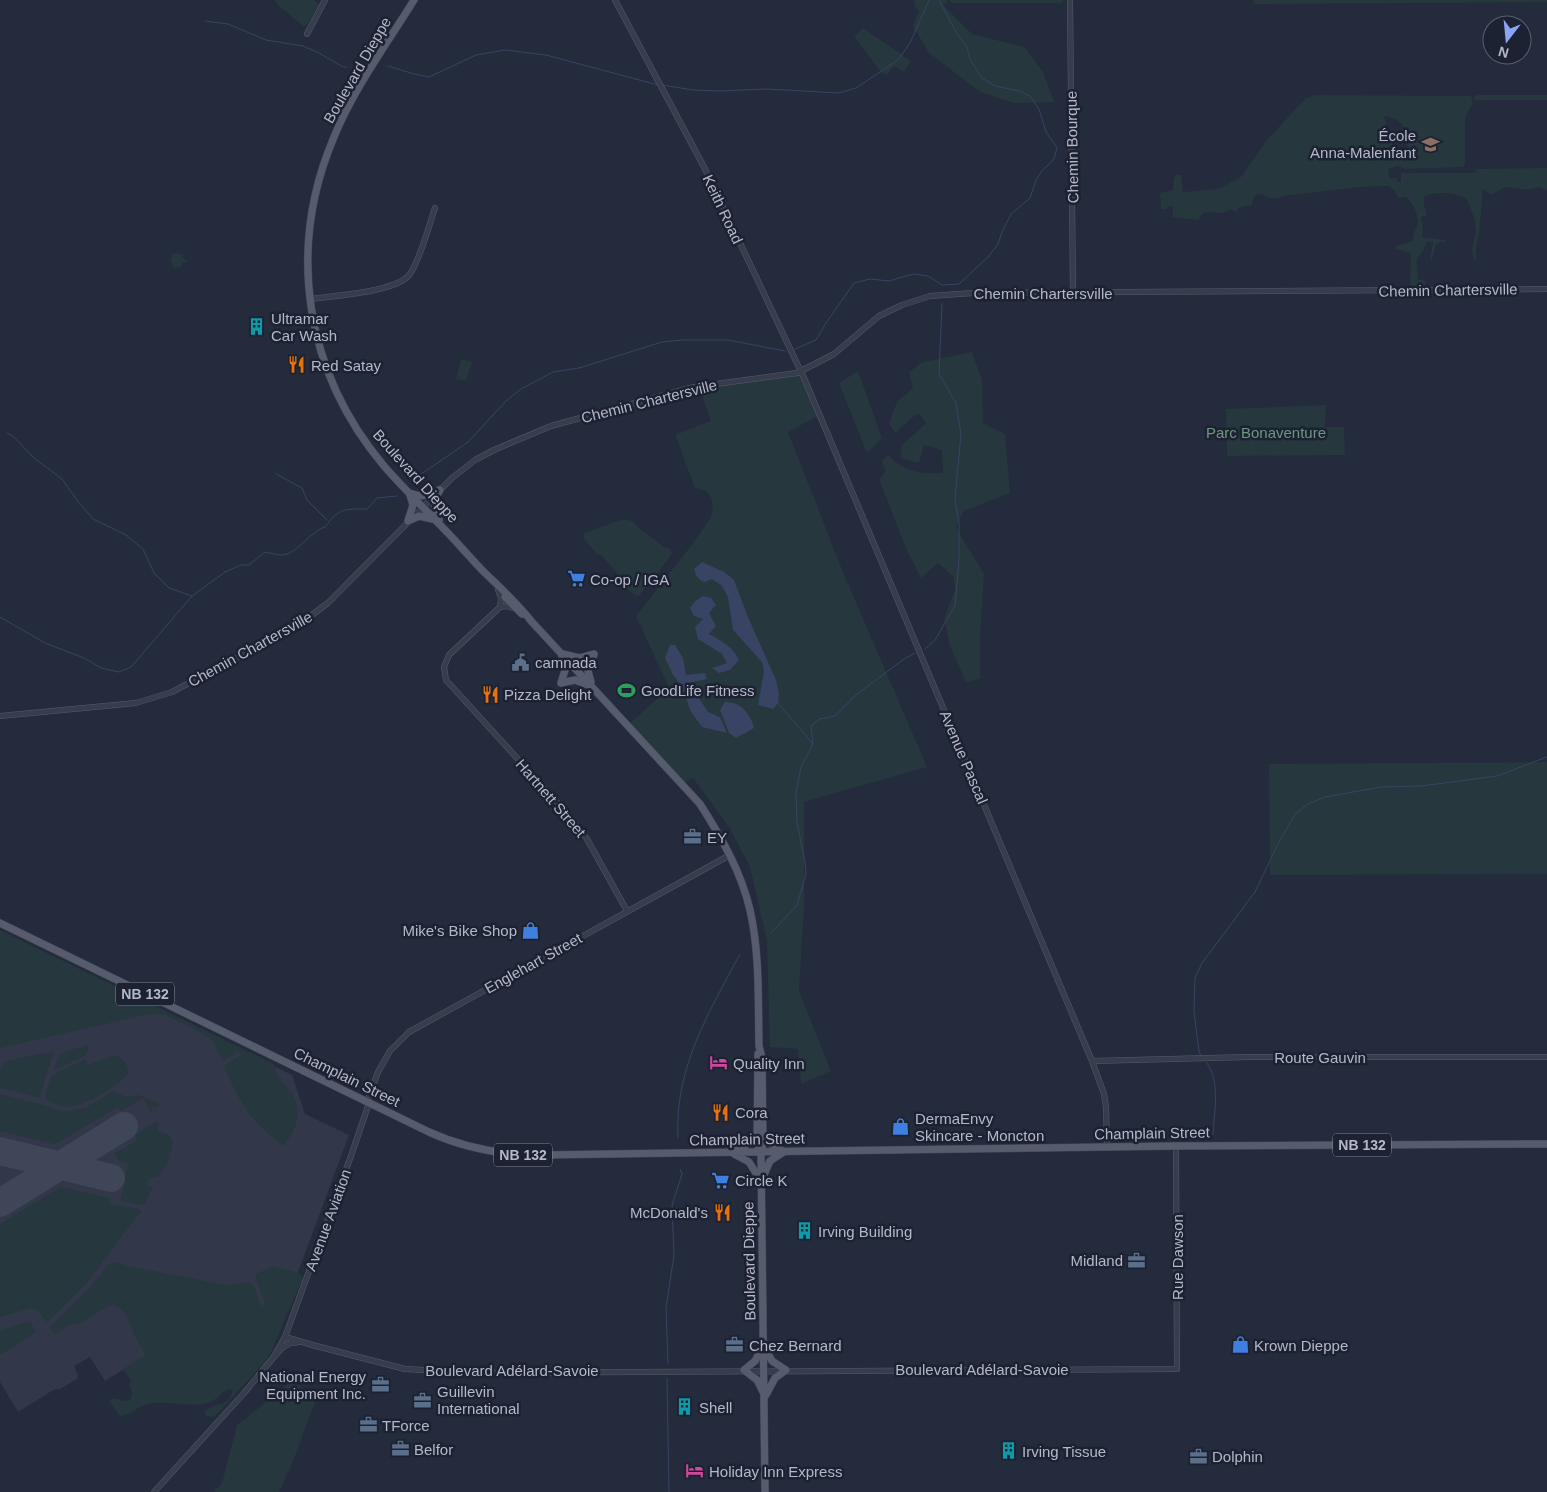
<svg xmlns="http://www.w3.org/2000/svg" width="1547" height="1492" font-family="Helvetica,sans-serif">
  <rect width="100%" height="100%" fill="#242b3c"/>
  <path fill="#323849" d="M 0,969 L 156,1009 L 292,1075 L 305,1114 L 349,1135 L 275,1334 L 147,1355 L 105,1381 L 90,1357 L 74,1366 L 78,1375 L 77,1379 L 58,1390 L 55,1389 L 18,1412 L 0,1382 Z"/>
  <path fill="#26373d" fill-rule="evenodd" d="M 274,0 L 314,0 L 319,4 L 308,24 L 303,26 L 281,8 Z
    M 914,0 L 947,0 L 947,3 L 943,5 L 972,34 L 1024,47 L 1043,72 L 1054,102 L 1014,103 L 980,92 L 929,53 L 913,26 L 919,10 L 915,7 Z
    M 949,0 L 1064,0 L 1061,3 L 952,3 Z
    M 1253,0 L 1547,0 L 1547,2 L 1255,4 Z
    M 863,28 L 911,61 L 904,72 L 894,66 L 887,75 L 882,73 L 854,37 Z
    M 1314,95 L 1471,96 L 1472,99 L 1472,105 L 1465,117 L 1465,163 L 1463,167 L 1405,169 L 1398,166 L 1388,169 L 1390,179 L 1397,178 L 1397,182 L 1401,182 L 1401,173 L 1475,173 L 1477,169 L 1482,169 L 1547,168 L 1547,190 L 1539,187 L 1527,190 L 1505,187 L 1491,195 L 1483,189 L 1479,234 L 1476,246 L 1476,258 L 1474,262 L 1472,249 L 1476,232 L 1475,220 L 1467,200 C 1457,191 1437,192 1425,196 C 1421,202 1427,209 1426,217 L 1422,216 L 1421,221 L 1423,222 L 1422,237 L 1445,240 L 1446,242 L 1440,242 L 1436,244 L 1432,260 L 1430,260 L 1433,242 L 1430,241 L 1427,242 L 1423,251 L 1417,259 L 1418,279 L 1425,281 L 1425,285 L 1423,287 L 1410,286 L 1411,253 L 1396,249 L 1396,246 L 1413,241 C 1413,235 1414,232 1417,226 C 1420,217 1413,203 1406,197 L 1398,198 L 1396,192 L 1389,186 L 1361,187 L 1283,196 C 1270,201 1269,196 1258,194 L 1254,196 L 1252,205 L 1238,208 L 1236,213 L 1231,209 L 1223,213 L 1207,212 L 1202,214 L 1199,219 L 1196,220 L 1173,217 L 1173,206 L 1168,206 L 1167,209 L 1161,209 L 1160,193 L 1173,190 L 1174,178 L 1176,175 L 1181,175 L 1183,192 L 1218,189 L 1241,177 L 1267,140 L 1306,98 ZM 1384,116 C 1408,118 1417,146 1396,160 Z
    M 1478,95 L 1547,95 L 1547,100 L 1474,100 L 1475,96 Z
    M 177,253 L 183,255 L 182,258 L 188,261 L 181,264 L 181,267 L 173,268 L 171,261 L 168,260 L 171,259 L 172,254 Z
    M 972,352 L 982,380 L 983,423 L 1005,434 L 1010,493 L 964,511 L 956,528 L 984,574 L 980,638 L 980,679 L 966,682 L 950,646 L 944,619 L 955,590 L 954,577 L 938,563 L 921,578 L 905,546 L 879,479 L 886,471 L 881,462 L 888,455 C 905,472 920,474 943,473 L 942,450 L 924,445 L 919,463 L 900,458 L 902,445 L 926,423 L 918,413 L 895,433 L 889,423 L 897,402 L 913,388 L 909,372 L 923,362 Z
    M 461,359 L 472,362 L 466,381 L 456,379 Z
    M 858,371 L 882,438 L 867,453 L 839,383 Z
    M 801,372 L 820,415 L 788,432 L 843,572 L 927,767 L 804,802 L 804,907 L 799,991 L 831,1071 L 801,1084 L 798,1049 L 770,1047 L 767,941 L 750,867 L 729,827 L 693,778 L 682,784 L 628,725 L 669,688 L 636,616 L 694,542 L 711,517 L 713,507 L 711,497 L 706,491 L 695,488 L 675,435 L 711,421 L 699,387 Z
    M 1326,405 L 1325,427 L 1344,427 L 1345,455 L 1227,456 L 1226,409 Z
    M 623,519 L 632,521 L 640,529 L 664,547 L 669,548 L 672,553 L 670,557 L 639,596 C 630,595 618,581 617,573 L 601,555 L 597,554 L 583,538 L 585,533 Z
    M 1547,762 L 1547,874 L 1270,875 L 1269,764 Z
    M 0,930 L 274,1064 C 275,1074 280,1079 287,1087 C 304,1107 299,1127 283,1146 C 269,1134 254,1122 244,1106 C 236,1094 230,1079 224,1066 L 241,1055 L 240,1052 L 236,1051 L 235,1054 L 223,1061 L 212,1040 L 202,1033 L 165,1015 L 150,1014 L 136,1017 L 0,1048 Z
    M 88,1045 L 89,1049 L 85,1056 L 54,1070 L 59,1056 L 67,1051 Z
    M 54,1051 L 41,1092 L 41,1098 L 0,1088 L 0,1069 L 6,1061 Z
    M 112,1056 L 119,1056 L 126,1064 L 129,1072 C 122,1084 88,1104 74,1106 C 65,1108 56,1104 48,1101 L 45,1095 L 52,1075 L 85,1059 L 88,1065 Z
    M 114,1091 L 126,1097 L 137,1095 L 148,1098 L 152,1101 L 158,1102 L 160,1104 L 156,1108 L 150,1105 L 152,1113 L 143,1098 L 121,1111 L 118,1107 L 55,1144 L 0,1131 L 0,1094 L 44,1105 L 64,1112 L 85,1108 Z
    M 157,1121 L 158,1131 L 167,1134 L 173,1142 L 169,1161 L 158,1177 L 149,1178 L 147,1185 L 153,1187 L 144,1205 L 120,1201 L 128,1163 L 118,1160 L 114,1154 L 138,1140 L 135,1135 Z
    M 61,1187 L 109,1198 L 109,1204 L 139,1209 L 141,1211 L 85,1285 L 47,1322 L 36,1309 L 31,1308 L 0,1317 L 0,1224 Z
    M 115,1262 L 128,1266 L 225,1285 L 249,1283 C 259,1287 256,1301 263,1307 L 265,1304 C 263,1295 255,1280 256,1274 L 273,1266 L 299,1273 L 303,1278 L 271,1352 L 265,1362 L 214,1417 L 206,1416 L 205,1412 C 213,1401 229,1409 232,1391 L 231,1389 C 221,1390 217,1401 208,1403 C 189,1408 171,1401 152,1403 C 140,1404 132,1415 120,1416 L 109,1401 L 114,1398 L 124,1401 L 130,1400 L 132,1393 L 129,1384 L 131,1381 L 123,1369 L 145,1355 L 134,1334 L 130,1322 L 123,1311 L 115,1305 L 108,1306 L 79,1324 L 71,1324 L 55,1335 L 50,1327 L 91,1286 L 108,1265 Z
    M 26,1322 L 30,1322 L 36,1331 L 35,1333 L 7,1351 L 0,1354 L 0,1331 Z
    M 292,1381 L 317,1397 L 292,1464 L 279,1492 L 214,1492 L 222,1483 L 237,1425 Z"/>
  <path fill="#394363" d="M 702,562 L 724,572 L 734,580 L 748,617 L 776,680 L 779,694 L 778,703 L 773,709 L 758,705 L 764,671 L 762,662 L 733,630 L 728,597 L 722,586 L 712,579 L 705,582 C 698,580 696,576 694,569 Z
    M 703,596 L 711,598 L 716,605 L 709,613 L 716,626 L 709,634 C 721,640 734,648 739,660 L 730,670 L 719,673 L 712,668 L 727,663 L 722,654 L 698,639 L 695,627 L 703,619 L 694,616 L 690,608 L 695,601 Z
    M 670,645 L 675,645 L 683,658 L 686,675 L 705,673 L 707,679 L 689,683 L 708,712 L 720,717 L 727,733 L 702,727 L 691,712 L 681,685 L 673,675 L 665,658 Z
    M 725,702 C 740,701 751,714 754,728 L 736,738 L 729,733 L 720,710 Z"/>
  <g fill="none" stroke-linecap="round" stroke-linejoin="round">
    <path stroke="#394363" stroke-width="1" d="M 205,21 L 228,24 L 266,40 L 303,46 L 319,53 L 343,67 L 347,67
      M 361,58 L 366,57
      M 388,66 L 414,74 L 429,77 L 476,55 L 505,50 L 546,55 L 658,85
      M 662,85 L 693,90 L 720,91 L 767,89 L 839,93 L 856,88 L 898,60 L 910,43 L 929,0
      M 795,349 L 816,340 L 826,323 L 854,283 L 870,279 L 889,281 L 913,274 L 928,276 L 942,285 L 959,284 L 988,257 L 998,244 L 1002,232 L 1011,214 L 1030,198 L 1036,180 L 1042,171 L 1054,159 L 1057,148 L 1046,132 L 1039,109 L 1030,96 L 1019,91 L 995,86 L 982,78 L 970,59 L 967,47 L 957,34 L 939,0
      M 7,433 L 13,436 L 34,458 L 62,479 L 77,500 L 93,519 L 126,535 L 143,549 L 154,573 L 169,588 L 192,596
      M 276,474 L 302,488 L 307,500 L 327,520
      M 414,479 L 468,442 L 506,401 L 521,389 L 553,372 L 579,368 L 662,342 L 683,340 L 728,340 L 785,351
      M 0,617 L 45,643 L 84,658 L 101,668 L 119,672 L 131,667 L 192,596 L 225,572 L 241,565 L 249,565 L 265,552 C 270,553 277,555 281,555 C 297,555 309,532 325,527 C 339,508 344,509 367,509 L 377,498 L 397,496
      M 925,649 L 935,640 L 955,606 L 959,560 L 959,523 L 955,499 L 961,434 L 956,403 L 939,374 L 942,303
      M 778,703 L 813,744
      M 771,933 L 797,905 L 806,874 L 805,862 L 797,823 L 796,793 L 801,767 L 813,744 L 811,726 L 820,719 L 835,716 L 856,695 L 904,659 L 915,653
      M 1201,1055 L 1199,1052 L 1194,1011 L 1195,978 L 1202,963 L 1255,892 L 1277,846 L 1295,814 L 1308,804 L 1325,797 L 1381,787 L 1421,786 L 1497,776 L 1547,757
      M 1206,1062 C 1221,1080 1214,1113 1213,1135
      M 678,1138 C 674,1069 709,1012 740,954
      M 668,1363 L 666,1308 L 674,1255 L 672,1205 L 682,1174 L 680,1169
      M 667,1378 L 669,1492"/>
    <path stroke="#3f4658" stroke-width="28" d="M 0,1151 L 111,1178
      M 0,1203 L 124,1126"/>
    <defs>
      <path id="minor" d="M 615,0 L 704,167 L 804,378 L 1092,1061 L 1104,1094 L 1106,1107 L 1107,1147
        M 1070,0 L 1073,293
        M 307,34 L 325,0
        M 310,299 C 332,296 398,292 410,274 C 420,260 429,225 435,208
        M 498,590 L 501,598 L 500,607
        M 500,607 L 449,655 L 444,667 L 446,680 L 566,812 L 587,839 L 627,911
        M 500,607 L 506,606 L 516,609
        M 0,716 L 136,703 L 172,692 L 300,624 L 328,603 L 452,478 L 475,460 L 494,450 L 551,426 L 694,387 L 797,373 L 834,354 L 879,316 L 902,305 L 930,296 L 973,293 L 1547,289
        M 1092,1061 L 1248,1057 L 1547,1057
        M 367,1102 L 378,1072 L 390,1051 L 409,1032 L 730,855
        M 285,1337 L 316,1346 L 405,1369 L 479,1373 L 1177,1369 L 1176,1146
        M 273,1358 L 285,1337 L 351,1156 L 369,1103
        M 154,1492 L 245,1392 L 273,1358 L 282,1348 L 291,1343 L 299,1342"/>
      <path id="major" d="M 414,0 C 387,44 354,88 334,137 C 286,250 305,372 384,466 C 403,488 424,508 444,529 C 458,543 471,559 485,573 C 502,589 518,604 532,622 L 700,804 C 721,837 741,871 750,910 C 760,954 758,1001 759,1046 L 762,1058 L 763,1144 L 761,1152 L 765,1492
        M 409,493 C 422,497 428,497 439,490
        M 439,520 C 432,509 434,500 440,490
        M 408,521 L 419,516 L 432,519
        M 408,521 L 413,505 L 410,495
        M 505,597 L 522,614
        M 563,654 L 579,658 L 594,654
        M 591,682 L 588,671 L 594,654
        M 561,683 L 575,680 L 588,685
        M 561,683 L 565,670 L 562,656
        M 0,923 L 429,1132 C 464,1148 502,1155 541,1155 L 1176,1146 L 1547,1144
        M 758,1054 L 757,1144 L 761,1152
        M 764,1135 L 771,1144 L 784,1152
        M 734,1150 L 746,1145 L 757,1132
        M 734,1154 L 749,1162 L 759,1178
        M 763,1177 L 770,1161 L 782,1153
        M 765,1348 L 772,1361 L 786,1370 L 775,1378 L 766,1395
        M 763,1392 L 757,1380 L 744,1370 L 755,1361 L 763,1346"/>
    </defs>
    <use href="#minor" stroke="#565b6b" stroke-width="6"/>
    <use href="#major" stroke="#414656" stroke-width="8"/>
    <use href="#minor" stroke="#383d4d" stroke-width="5"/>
    <use href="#major" stroke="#565c6d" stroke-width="7"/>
  </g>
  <defs>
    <symbol id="school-bare" viewBox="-9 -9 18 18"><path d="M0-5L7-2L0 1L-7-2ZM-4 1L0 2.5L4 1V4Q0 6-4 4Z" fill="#8d6e63" stroke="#1d2232" stroke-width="2.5" paint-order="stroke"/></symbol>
    <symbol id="building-bare" viewBox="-9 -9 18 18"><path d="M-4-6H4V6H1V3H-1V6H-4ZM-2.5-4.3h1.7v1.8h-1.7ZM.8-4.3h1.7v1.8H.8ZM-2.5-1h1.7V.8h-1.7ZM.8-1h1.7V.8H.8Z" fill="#0f9aa8" stroke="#1d2232" stroke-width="2.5" paint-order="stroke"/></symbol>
    <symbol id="restaurant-bare" viewBox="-9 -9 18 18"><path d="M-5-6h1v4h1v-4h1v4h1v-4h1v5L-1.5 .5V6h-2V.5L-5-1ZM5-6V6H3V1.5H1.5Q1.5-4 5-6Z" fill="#e8710a" stroke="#1d2232" stroke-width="2.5" paint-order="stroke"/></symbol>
    <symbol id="supermarket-bare" viewBox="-9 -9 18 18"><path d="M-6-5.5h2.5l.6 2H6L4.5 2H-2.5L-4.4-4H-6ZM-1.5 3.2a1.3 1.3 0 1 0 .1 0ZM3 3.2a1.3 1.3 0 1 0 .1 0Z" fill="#3f7fe0" stroke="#1d2232" stroke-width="2.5" paint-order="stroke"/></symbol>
    <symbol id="civic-bare" viewBox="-9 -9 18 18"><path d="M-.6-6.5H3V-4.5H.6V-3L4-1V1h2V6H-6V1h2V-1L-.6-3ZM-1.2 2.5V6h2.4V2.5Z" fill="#5c6f8a" stroke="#1d2232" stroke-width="2.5" paint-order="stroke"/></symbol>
    <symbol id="stadium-bare" viewBox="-9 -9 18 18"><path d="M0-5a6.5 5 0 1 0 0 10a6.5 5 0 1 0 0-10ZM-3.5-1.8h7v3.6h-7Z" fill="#2e9e5b" stroke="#1d2232" stroke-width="2.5" paint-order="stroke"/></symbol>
    <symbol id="office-bare" viewBox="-9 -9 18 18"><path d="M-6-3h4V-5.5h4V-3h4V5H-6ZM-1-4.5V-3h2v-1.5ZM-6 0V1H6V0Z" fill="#5c6f8a" stroke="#1d2232" stroke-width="2.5" paint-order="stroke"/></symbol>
    <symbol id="shop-bare" viewBox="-9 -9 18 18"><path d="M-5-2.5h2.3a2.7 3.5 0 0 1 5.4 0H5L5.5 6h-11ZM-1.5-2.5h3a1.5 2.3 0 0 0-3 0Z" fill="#3f7fe0" stroke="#1d2232" stroke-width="2.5" paint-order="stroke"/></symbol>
    <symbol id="hotel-bare" viewBox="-9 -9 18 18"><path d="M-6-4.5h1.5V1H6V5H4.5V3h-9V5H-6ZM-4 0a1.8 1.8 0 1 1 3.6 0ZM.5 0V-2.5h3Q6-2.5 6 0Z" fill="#d1479c" stroke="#1d2232" stroke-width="2.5" paint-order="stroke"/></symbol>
  </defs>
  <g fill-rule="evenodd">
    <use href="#school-bare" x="1418" y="132" width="25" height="25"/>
    <use href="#building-bare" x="244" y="314" width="25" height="25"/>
    <use href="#restaurant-bare" x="284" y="352" width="25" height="25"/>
    <use href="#supermarket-bare" x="564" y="566" width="25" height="25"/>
    <use href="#civic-bare" x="508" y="650" width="25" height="25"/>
    <use href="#stadium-bare" x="614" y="678" width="25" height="25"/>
    <use href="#restaurant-bare" x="478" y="682" width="25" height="25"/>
    <use href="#office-bare" x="680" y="824" width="25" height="25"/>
    <use href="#shop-bare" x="518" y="918" width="25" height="25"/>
    <use href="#hotel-bare" x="706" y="1050" width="25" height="25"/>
    <use href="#restaurant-bare" x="708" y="1100" width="25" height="25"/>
    <use href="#shop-bare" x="888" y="1114" width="25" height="25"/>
    <use href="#supermarket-bare" x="708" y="1168" width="25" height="25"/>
    <use href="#restaurant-bare" x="710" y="1200" width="25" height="25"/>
    <use href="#building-bare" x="792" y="1218" width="25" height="25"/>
    <use href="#office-bare" x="1124" y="1248" width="25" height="25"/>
    <use href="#office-bare" x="722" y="1332" width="25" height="25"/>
    <use href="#shop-bare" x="1228" y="1332" width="25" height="25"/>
    <use href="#office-bare" x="368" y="1372" width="25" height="25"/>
    <use href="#office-bare" x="410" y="1388" width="25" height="25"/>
    <use href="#building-bare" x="672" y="1394" width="25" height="25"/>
    <use href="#office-bare" x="356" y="1412" width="25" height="25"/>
    <use href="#office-bare" x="388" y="1436" width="25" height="25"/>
    <use href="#building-bare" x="996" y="1438" width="25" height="25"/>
    <use href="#office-bare" x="1186" y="1444" width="25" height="25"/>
    <use href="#hotel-bare" x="682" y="1458" width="25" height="25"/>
  </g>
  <g text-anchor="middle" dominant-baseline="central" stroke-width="5" stroke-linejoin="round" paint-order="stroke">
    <g fill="#1d2232" stroke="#878b9b" stroke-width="1">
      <rect x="116" y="982.5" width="58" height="23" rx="4"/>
      <rect x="1333" y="1133.5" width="58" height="23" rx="4"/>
      <rect x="494" y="1143.5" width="58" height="23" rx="4"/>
    </g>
    <g font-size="14" font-weight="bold" fill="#b4b8c8">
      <text x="145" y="994">NB 132</text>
      <text x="1362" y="1145">NB 132</text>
      <text x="523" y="1155">NB 132</text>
    </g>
    <g font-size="15" fill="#b4b8c8" stroke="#1d2232">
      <text transform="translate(357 70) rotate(-60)">Boulevard Dieppe</text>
      <text transform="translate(1072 147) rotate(-91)">Chemin Bourque</text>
      <text transform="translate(723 209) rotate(65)">Keith Road</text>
      <text transform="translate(1448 290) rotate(-1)">Chemin Chartersville</text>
      <text x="1043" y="293">Chemin Chartersville</text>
      <text transform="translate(649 401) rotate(-14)">Chemin Chartersville</text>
      <text transform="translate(416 476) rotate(48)">Boulevard Dieppe</text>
      <text transform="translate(250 649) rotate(-29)">Chemin Chartersville</text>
      <text transform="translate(964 757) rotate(67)">Avenue Pascal</text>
      <text transform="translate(551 798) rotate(49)">Hartnett Street</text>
      <text transform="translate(533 963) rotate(-29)">Englehart Street</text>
      <text x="1320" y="1057">Route Gauvin</text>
      <text transform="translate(347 1077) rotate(26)">Champlain Street</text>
      <text transform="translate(1152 1133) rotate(-1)">Champlain Street</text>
      <text transform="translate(747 1139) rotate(-1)">Champlain Street</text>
      <text transform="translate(328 1220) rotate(-70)">Avenue Aviation</text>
      <text transform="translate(1177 1257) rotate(-90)">Rue Dawson</text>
      <text transform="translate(749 1261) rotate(-91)">Boulevard Dieppe</text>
      <text x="982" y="1369">Boulevard Adélard-Savoie</text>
      <text x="512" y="1370">Boulevard Adélard-Savoie</text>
    </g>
    <g font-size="15" fill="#b4b8c8" stroke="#1d2232" text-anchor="start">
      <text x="1416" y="135" text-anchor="end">École<tspan x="1416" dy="17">Anna-Malenfant</tspan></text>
      <text x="271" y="318">Ultramar<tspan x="271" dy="17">Car Wash</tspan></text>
      <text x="311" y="365">Red Satay</text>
      <text x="590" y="579">Co-op / IGA</text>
      <text x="535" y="662">camnada</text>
      <text x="641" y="690">GoodLife Fitness</text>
      <text x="504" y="694">Pizza Delight</text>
      <text x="707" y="837">EY</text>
      <text x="517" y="930" text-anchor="end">Mike's Bike Shop</text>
      <text x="733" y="1063">Quality Inn</text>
      <text x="735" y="1112">Cora</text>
      <text x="915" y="1118">DermaEnvy<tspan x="915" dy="17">Skincare - Moncton</tspan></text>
      <text x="735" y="1180">Circle K</text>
      <text x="708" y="1212" text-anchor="end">McDonald's</text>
      <text x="818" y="1231">Irving Building</text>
      <text x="1123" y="1260" text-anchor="end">Midland</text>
      <text x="749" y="1345">Chez Bernard</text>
      <text x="1254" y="1345">Krown Dieppe</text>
      <text x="366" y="1376" text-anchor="end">National Energy<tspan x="366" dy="17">Equipment Inc.</tspan></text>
      <text x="437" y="1391">Guillevin<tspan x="437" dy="17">International</tspan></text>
      <text x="699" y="1407">Shell</text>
      <text x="382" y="1425">TForce</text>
      <text x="414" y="1449">Belfor</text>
      <text x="1022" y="1451">Irving Tissue</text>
      <text x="1212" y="1456">Dolphin</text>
      <text x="709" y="1471">Holiday Inn Express</text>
    </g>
    <g font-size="15" fill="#6b987d" stroke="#1d2232">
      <text x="1266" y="432">Parc Bonaventure</text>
    </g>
  </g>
  <g transform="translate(1507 40) rotate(196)"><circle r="24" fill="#1d2232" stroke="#595e6e"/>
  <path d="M0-4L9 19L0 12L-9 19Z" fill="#8ca4f5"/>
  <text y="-8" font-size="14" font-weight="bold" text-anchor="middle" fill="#b4b8c8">N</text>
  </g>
</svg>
